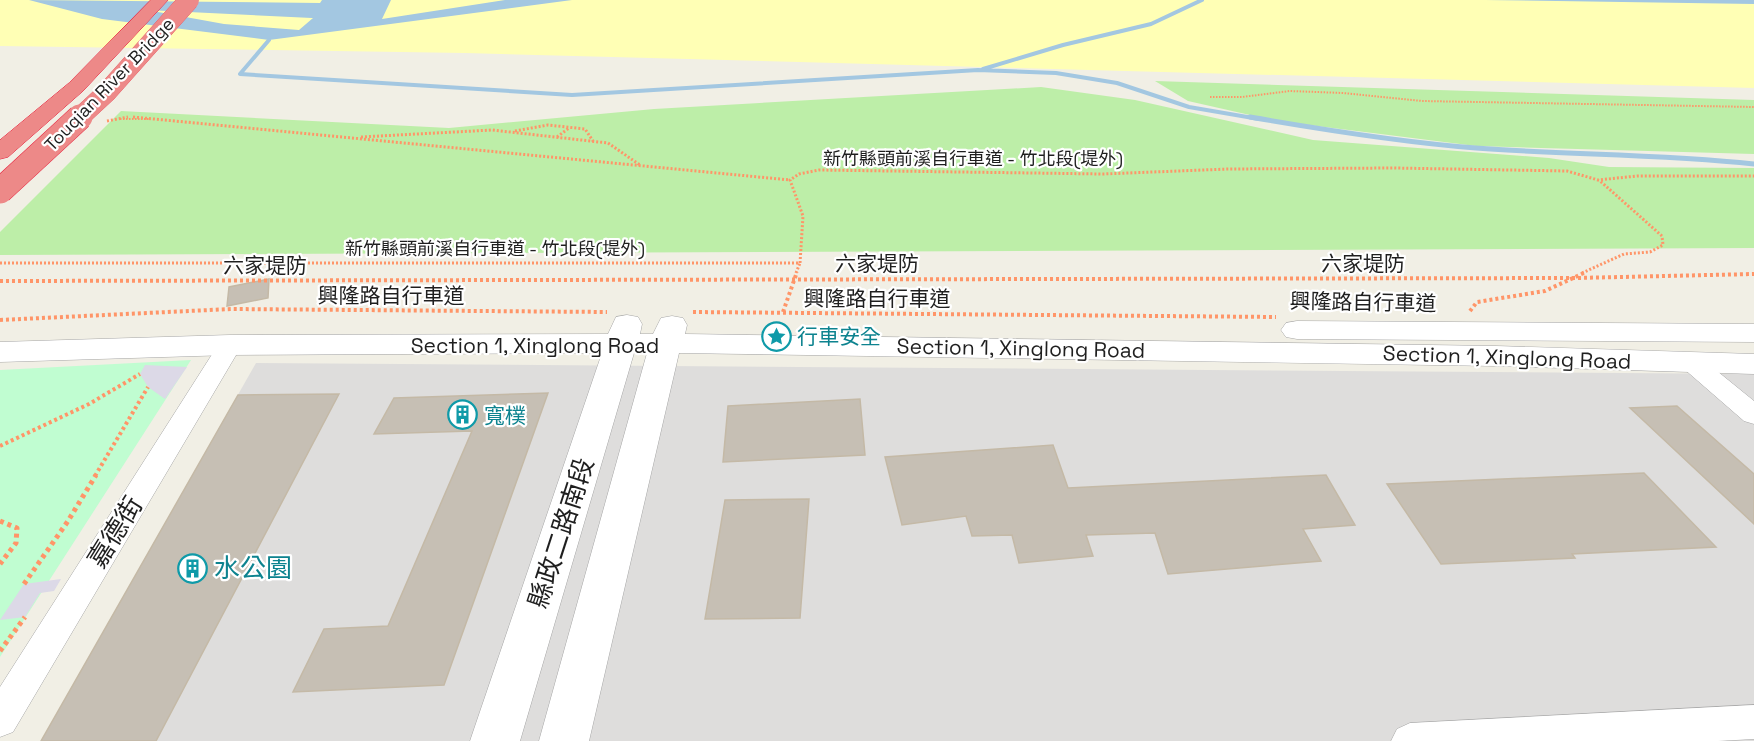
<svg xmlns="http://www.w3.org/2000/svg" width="1754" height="741" font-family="'Space Grotesk','Noto Sans TC',sans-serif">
  <rect width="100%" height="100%" fill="#f1efe5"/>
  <path fill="#dedddc" d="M 256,363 L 1754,374 L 1754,741 L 41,741 Z"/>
  <path fill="#bdeea8" d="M 1155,81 L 1754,100 L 1754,154 L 1476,146 L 1277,121 L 1188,101 Z
    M 1041,87 L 1135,100 L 1313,140 L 1549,158 L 1609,167 L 1754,168 L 1754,248 L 0,255 L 0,232 L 121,111 L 449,128 L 654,109 Z"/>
  <path fill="#ffffb5" d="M 0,0 L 1754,0 L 1754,88 L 465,53 L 0,46 Z"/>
  <path fill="#c0fdd1" d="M 191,360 L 0,657 L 0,370 Z"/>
  <path fill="#dcd9e7" d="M 145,365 L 187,367 L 165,399 L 148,387 L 140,374 Z
    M 61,579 L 54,591 L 40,593 L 25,617 L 0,620 L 24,584 Z"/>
  <path fill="#a3c7e1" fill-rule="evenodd" d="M 29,0 L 320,3 L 322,0 L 391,0 L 382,19 L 505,0 L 572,0 L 269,40 L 102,19 ZM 147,10 L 312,18 L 313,18 L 299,30 L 224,24 Z
    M 1485,0 L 1754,0 L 1754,4 Z"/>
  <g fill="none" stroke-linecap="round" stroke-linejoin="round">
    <path stroke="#a3c7e1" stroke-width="4" d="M 269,40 L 240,74 L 572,95 L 978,70 L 1056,73 L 1117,83 L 1189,107 L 1259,119
      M 983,69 L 1063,45 L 1151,24 L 1202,0"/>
    <path stroke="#a3c7e1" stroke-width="5" d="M 1250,117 C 1325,130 1400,142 1476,148 C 1569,155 1661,154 1754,164"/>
  </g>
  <path fill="#c6bfb4" stroke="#c4b9a6" stroke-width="1.5" d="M 269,279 L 268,298 L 227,306 L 229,287 Z
    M 548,393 L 444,685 L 293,692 L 324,629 L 388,626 L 472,431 L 374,434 L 394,398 Z
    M 339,394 L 156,741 L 41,741 L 238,395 Z
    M 860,399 L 865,455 L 723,462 L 728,406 Z
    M 1677,406 L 1754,474 L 1754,524 L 1630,408 Z
    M 1053,445 L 1068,488 L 1326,475 L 1355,525 L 1303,529 L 1321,561 L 1168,574 L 1155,533 L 1086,535 L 1093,556 L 1019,563 L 1012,535 L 972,536 L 966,516 L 902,525 L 885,457 Z
    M 1644,473 L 1716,547 L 1572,554 L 1575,558 L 1441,564 L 1387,484 Z
    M 809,499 L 800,618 L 705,619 L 725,500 Z"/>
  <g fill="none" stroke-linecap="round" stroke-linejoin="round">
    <defs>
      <path id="minor" d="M 230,338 L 239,340 L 242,345 L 13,732 L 0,737 L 0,687 L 218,345 L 221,340 Z
        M 1692,355 L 1701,358 L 1754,401 L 1754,424 L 1744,421 L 1683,368 L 1679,363 L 1683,358 Z
        M 1754,705 L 1754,739 L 1718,741 L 1391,741 L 1397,729 L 1410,723 Z"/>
      <path id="tertiary" d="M 627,315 L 638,317 L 642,324 L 640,334 L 653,334 L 661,318 L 672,316 L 683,318 L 687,325 L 685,334 L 1496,346 L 1754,354 L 1754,374 L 1496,366 L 679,353 L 589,741 L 539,741 L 647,353 L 634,353 L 520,741 L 470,741 L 602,353 L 230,355 L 0,362 L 0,342 L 230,335 L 608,334 L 616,317 Z
        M 1297,321 L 1754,324 L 1754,342 L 1297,339 L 1286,337 L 1281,330 L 1286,323 Z"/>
      <path id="motorway" d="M 151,0 L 168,0 L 83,91 L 8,157 L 0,159 L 0,140 L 69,83 Z"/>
    </defs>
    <use href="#minor" stroke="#a6a6a6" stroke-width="1"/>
    <use href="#tertiary" stroke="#a6a6a6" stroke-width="1"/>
    <use href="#motorway" stroke="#e71a38" stroke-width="1"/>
    <path stroke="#ff9568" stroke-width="2" stroke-dasharray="1.5 1.5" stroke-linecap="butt" d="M 1210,97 L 1242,97 L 1290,91 L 1343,93 L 1422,101 L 1754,107
      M 120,119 L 149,119"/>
    <path stroke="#ff9568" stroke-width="3" stroke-dasharray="2 2" stroke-linecap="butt" d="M 133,117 L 790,180
      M 107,121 L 128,117
      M 515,131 L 548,125 L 585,129 L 593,141
      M 361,137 L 492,130 L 608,143 L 640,165
      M 557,137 L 569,128
      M 0,263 L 800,263 L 803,216 L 790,180 L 799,174 L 819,170 L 1103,174 L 1228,169 L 1394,168 L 1567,171 L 1598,180 L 1637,176 L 1754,176
      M 796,273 L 800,263
      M 1582,273 L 1624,254 L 1650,252 L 1663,245 L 1662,236 L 1599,180"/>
    <path stroke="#ff9568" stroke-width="4" stroke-dasharray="3 3" stroke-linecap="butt" d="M 0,281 L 1576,278 L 1754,274
      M 1470,311 L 1477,302 L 1545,291 L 1586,272
      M 693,312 L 1276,317
      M 783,312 L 797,272
      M 0,320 L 231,309 L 607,312
      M 0,446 L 89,404 L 140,374
      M 95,476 L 148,387"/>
    <path stroke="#ff9568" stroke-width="5" stroke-dasharray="4 4" stroke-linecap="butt" d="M 0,521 L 17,528 L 16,543 L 0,564
      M 24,584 L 68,521 L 96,475
      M 0,651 L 25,617"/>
    <use href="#minor" fill="#fff" fill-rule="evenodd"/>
    <use href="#tertiary" fill="#fff" fill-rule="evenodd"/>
    <use href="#motorway" fill="#ed8988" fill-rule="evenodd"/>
    <defs>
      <path id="motorway-bridge-far1" d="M 78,119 L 106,93 L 189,0"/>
      <path id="motorway-bridge" d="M 0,191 L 80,117"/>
    </defs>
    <use href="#motorway-bridge-far1" stroke="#e71a38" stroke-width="20" stroke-linecap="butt"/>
    <use href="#motorway-bridge" stroke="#e71a38" stroke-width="26" stroke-linecap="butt"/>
    <use href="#motorway-bridge-far1" stroke="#ed8988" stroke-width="20"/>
    <use href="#motorway-bridge" stroke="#ed8988" stroke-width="25"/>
  </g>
  <defs>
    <symbol id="sight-ring" viewBox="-11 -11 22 22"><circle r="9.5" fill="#fff" stroke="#0f9aa8" stroke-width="1.5"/><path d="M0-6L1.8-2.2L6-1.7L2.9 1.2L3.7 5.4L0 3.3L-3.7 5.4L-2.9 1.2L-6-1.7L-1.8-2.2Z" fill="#0f9aa8"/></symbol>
    <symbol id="building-ring" viewBox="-11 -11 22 22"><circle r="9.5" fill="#fff" stroke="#0f9aa8" stroke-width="1.5"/><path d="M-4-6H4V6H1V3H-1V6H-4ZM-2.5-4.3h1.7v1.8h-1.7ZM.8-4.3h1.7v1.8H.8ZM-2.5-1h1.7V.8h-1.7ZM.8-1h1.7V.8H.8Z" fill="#0f9aa8"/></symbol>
  </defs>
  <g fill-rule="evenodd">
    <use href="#sight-ring" x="760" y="320" width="33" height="33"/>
    <use href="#building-ring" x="446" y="398" width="33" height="33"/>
    <use href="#building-ring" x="176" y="552" width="33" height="33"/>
  </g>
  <g text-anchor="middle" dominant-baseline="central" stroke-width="4.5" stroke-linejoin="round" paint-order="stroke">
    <g font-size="18" fill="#1f1f1f" stroke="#fff">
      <text transform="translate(109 84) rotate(-46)">Touqian River Bridge</text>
      <text x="973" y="158">新竹縣頭前溪自行車道 - 竹北段(堤外)</text>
      <text x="495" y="248">新竹縣頭前溪自行車道 - 竹北段(堤外)</text>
    </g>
    <g font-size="21" fill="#1f1f1f" stroke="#fff">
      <text x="877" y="263">六家堤防</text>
      <text x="1363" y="263">六家堤防</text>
      <text x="265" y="265">六家堤防</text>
      <text x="391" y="295">興隆路自行車道</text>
      <text x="877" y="298">興隆路自行車道</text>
      <text transform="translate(1363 302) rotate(1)">興隆路自行車道</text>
      <text x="535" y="345">Section 1, Xinglong Road</text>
      <text transform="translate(1021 348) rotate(1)">Section 1, Xinglong Road</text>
      <text transform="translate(1507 357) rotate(2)">Section 1, Xinglong Road</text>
    </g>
    <g font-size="21" fill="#0d838f" stroke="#fff" text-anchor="start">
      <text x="797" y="336">行車安全</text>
      <text x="484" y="415">寬樸</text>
    </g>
    <g font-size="26" fill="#1f1f1f" stroke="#fff">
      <text transform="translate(115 532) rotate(-58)">嘉德街</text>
      <text transform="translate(561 533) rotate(-72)">縣政二路南段</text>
    </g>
    <g font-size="26" fill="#0d838f" stroke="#fff" text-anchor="start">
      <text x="214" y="568">水公園</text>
    </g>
  </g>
</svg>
